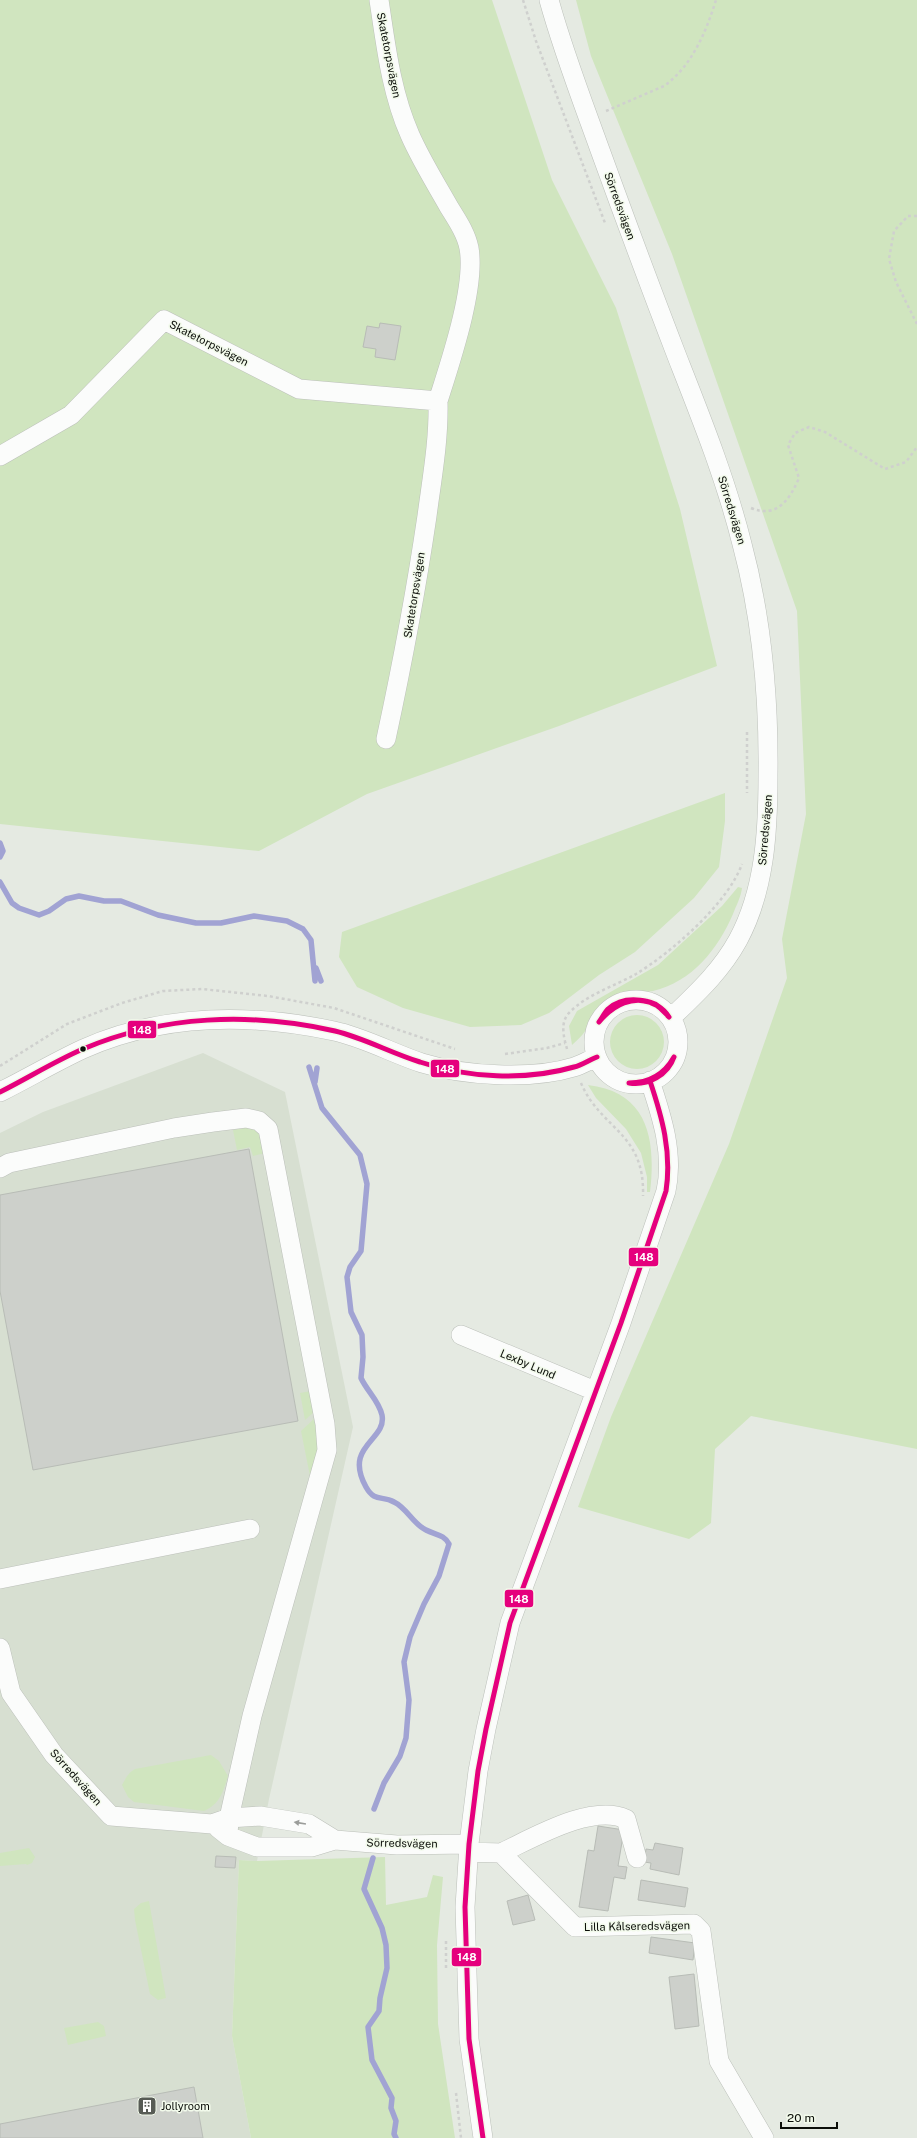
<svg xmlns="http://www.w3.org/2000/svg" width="917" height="2138" font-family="'Public Sans',sans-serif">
  <rect width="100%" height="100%" fill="#e5eae2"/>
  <path fill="#d7dfd1" d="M 203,1053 L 285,1092 L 353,1427 L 269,1799 L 257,1861 L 239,1860 L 232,2036 L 251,2138 L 0,2138 L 0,1133 L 43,1112 Z"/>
  <path fill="#d0e5bf" d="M 0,0 L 492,0 L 552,180 L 616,308 L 680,509 L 717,666 L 559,726 L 367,794 L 259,851 L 0,824 Z
    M 576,0 L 917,0 L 917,1449 L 751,1416 L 715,1449 L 711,1523 L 689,1539 L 578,1507 L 611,1417 L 729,1144 L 787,978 L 782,939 L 806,814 L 797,611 L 672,254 L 591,56 Z
    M 725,793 L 725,821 L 719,867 L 694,898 L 635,952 L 599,975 L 549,1013 L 521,1025 L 470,1027 L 403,1008 L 357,987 L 339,957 L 342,932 Z
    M 738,887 L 742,888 C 741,897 736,906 733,914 C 718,949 692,982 653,991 C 638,994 629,987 612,996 C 595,1006 594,1020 583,1034 C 580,1038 576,1041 572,1045 L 569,1026 L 577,1011 L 658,965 L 722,906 Z
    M610 1042a27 27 0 1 1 54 0a27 27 0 1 1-54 0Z
    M 588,1085 C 649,1092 656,1141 650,1192 L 647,1192 L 647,1177 L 641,1153 L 626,1129 L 596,1098 Z
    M 251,1127 L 259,1129 L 265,1153 L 253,1156 L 250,1147 L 237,1150 L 233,1130 Z
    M 311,1391 L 315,1411 L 305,1420 L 300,1393 Z
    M 316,1417 L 321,1442 L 310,1476 L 301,1431 Z
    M 211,1755 L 219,1761 L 228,1776 C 223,1792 220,1804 204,1811 L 134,1802 L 128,1797 L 122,1785 C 126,1778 128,1773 135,1769 Z
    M 29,1848 L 35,1857 L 32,1863 L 27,1865 L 26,1864 L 0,1866 L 0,1853 Z
    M 385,1857 L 386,1905 L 427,1897 L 433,1875 L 443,1877 L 437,1945 L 438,2024 L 455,2138 L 251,2138 L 232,2036 L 239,1860 L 257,1861 Z
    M 149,1901 L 166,1998 L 158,2000 L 150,1994 L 135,1920 L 134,1909 L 141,1903 Z
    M 98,2022 L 104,2026 L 106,2036 L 68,2045 L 64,2028 Z"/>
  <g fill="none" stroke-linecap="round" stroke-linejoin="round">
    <path stroke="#a1a3d3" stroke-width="5.5" d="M 0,843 L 3,851 L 0,857
      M 0,882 L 12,903 L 19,908 L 39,915 L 49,911 L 66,899 L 79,896 L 104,901 L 121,901 L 158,915 L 196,923 L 221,923 L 254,916 L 287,921 L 303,929 L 311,940 L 315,981
      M 316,968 L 321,981
      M 309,1067 L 322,1108 L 360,1155 L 367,1184 L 361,1251 L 350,1267 L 347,1277 L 351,1312 L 362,1335 L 363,1357 L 361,1378 C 367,1391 379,1401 382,1415 C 387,1441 343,1445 366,1487 C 375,1503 382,1495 394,1502 C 407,1508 413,1524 426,1530 C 435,1535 444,1534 449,1544 L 439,1576 L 424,1604 L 410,1637 L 404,1662 L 409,1700 L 406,1738 L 400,1756 L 384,1783 L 374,1809
      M 315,1082 L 317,1068
      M 373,1858 L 364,1889 L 382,1928 L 386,1945 L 387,1968 L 380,1998 L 379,2011 L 368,2027 L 372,2060 L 392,2098 L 391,2108 L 396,2121 L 394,2134 L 396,2138"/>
  </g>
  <path fill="#cdd0cb" stroke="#b8bcb6" d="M 380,323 L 401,326 L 395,360 L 375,357 L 376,349 L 363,347 L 367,326 L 379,328 Z
    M 249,1149 L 298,1421 L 33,1470 L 0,1291 L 0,1195 Z
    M 598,1826 L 624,1830 L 618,1866 L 627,1867 L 625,1879 L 614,1877 L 608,1911 L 579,1907 L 588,1850 L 594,1851 Z
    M 655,1843 L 683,1848 L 679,1875 L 650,1869 L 651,1863 L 644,1862 L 646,1849 L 653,1850 Z
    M 216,1856 L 236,1857 L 235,1868 L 215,1867 Z
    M 641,1880 L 688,1888 L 685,1907 L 638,1900 Z
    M 528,1895 L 535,1920 L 513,1925 L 507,1901 Z
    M 651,1937 L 695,1943 L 693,1960 L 649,1953 Z
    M 694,1974 L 699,2026 L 675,2029 L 669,1977 Z
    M 194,2087 L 203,2138 L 0,2138 L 0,2124 Z"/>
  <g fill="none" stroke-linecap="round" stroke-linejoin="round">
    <defs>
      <path id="minor" d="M 549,0 C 563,51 582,100 600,150 C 625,219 651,289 678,359 C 702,420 726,480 742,544 C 762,619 769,698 768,776 C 768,831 765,890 738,940 C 721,971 697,993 671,1018
        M 0,456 L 71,415 L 164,320 L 299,389 L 438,401 C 450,363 476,287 469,248 C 466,233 457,220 449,207 C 436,184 421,160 410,135 C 391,92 386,46 379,0
        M 386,739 C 402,665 416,591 427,516 C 432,478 439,440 438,401
        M594 1042a42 42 0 1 1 84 0a42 42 0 1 1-84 0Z
        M 0,1092 C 28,1078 55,1062 83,1049 C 164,1013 249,1013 334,1031 C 363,1037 394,1054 422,1063 C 464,1076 532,1080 574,1067 C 581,1065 589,1060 597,1057
        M 0,1168 L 9,1163 L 174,1128 L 213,1122 L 246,1118 L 259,1121 L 268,1129 L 325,1424 L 327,1450 L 252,1716 L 229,1818 L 228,1836
        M 461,1335 L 595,1391
        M 0,1579 L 250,1529
        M 0,1648 L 11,1693 L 54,1755 L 111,1816 L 212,1824 L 229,1818 L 260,1816 L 309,1824 L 335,1840
        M 218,1828 L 228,1836 L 257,1847 L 312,1847 L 335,1840 L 397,1845 L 469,1844
        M 468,1852 L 501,1853 L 575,1927 L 694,1924 L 701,1931 L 719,2061 L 764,2138
        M 501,1853 C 533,1838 592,1803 626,1819 L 637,1858
        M 483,2138 L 469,2039 L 465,1907 L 469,1844 L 478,1771 L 486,1729 L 510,1623 L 621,1323 L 666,1191 C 674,1154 662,1117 650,1081"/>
    </defs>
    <use href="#minor" stroke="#bcc0ba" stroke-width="20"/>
    <path stroke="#cfd0ce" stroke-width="2.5" stroke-dasharray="3 3" stroke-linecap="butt" d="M 523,0 L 536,41 L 605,223
      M 606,111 L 664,86 C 692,66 706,32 716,0
      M 917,216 L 908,216 L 894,231 L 889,259 L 896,282 L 917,324
      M 751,508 C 777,519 790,499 799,478 L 788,445 L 795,433 L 809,427 L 825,432 L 885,469 L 906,462 L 917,447
      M 747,732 L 747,793
      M 567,1049 C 564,1038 560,1024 568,1014 C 585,995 615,986 636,974 C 672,952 728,903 742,864
      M 505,1054 L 547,1048 L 565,1043
      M 0,1066 L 67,1024 L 122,1003 L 163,991 L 202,989 L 268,996 L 334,1008 L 455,1049
      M 581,1083 C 601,1130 645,1132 643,1196
      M 446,1941 L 446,1968
      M 456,2093 L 461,2138"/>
    <use href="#minor" stroke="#fbfcfb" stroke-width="19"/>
    <defs>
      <path id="bus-1" d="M 599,1022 C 602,1018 605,1012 608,1009 C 625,994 657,998 669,1017
        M 599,1022 C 613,1005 633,994 655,1004 C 660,1007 665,1013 669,1017
        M 629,1083 C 648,1086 668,1075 674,1057
        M 629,1083 C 649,1083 664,1075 674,1057
        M 0,1092 C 28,1078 55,1061 83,1049 C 163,1015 251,1012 335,1031 C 364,1038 391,1053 420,1062 C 467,1078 526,1081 574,1067 C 582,1065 589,1060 597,1057
        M 483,2138 L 469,2039 L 465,1907 L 469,1844 L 478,1771 L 486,1729 L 510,1623 L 621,1323 L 666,1191 C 672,1152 662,1117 650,1081"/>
    </defs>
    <use href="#bus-1" stroke="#f2faeb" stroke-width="8"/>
    <use href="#bus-1" stroke="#e5007d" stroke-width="5"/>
  </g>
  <defs><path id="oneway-solid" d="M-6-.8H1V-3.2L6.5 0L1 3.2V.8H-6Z"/></defs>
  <use fill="#9b9d9a" href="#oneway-solid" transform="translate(300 1823) rotate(-171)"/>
  <defs>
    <symbol id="building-square" viewBox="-11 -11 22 22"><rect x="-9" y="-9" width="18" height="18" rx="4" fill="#575b55" stroke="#f2faeb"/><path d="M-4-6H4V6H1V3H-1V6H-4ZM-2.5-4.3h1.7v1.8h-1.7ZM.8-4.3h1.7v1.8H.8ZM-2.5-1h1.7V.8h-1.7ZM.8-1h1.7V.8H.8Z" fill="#fff"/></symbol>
  </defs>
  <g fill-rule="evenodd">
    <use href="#building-square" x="136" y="2095" width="22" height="22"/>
  </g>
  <circle fill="#0b0e09" stroke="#f2faeb" stroke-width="1.5" cx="83" cy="1049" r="3.5"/>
  <g text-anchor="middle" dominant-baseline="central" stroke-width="3" stroke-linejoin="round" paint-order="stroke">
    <g font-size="11" fill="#0b0e09" stroke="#f2faeb">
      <text transform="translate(389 55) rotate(79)">Skatetorpsvägen</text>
      <text transform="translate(620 206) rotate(70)">Sörredsvägen</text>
      <text transform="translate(209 343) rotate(27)">Skatetorpsvägen</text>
      <text transform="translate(732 510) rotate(73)">Sörredsvägen</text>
      <text transform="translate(414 595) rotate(-81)">Skatetorpsvägen</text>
      <text transform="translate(765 830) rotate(-85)">Sörredsvägen</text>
      <text transform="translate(528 1364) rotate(23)">Lexby Lund</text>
      <text transform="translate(76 1777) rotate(48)">Sörredsvägen</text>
      <text transform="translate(402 1843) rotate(1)">Sörredsvägen</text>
      <text transform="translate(637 1926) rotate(-1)">Lilla Kålseredsvägen</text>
    </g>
    <g font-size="11" fill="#0b0e09" stroke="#f2faeb" text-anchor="start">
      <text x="161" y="2106">Jollyroom</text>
    </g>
  </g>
  <g stroke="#f2faeb" stroke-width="1.5">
    <rect x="127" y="1020" width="30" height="19" rx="4" fill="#e5007d"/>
    <rect x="430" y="1059" width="30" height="19" rx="4" fill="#e5007d"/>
    <rect x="628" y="1247" width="31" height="20" rx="4" fill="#e5007d"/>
    <rect x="504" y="1589" width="30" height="19" rx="4" fill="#e5007d"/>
    <rect x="451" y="1947" width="31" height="20" rx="4" fill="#e5007d"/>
  </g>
  <g font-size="11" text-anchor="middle" font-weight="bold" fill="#fff">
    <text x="142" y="1034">148</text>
    <text x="445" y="1073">148</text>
    <text x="644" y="1261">148</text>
    <text x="519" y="1603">148</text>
    <text x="467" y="1961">148</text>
  </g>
  <path d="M781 2122v6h56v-6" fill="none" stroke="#0b0e09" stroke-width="2"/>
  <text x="787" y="2122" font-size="12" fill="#0b0e09" stroke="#f2faeb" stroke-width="3" paint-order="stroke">20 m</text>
</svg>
